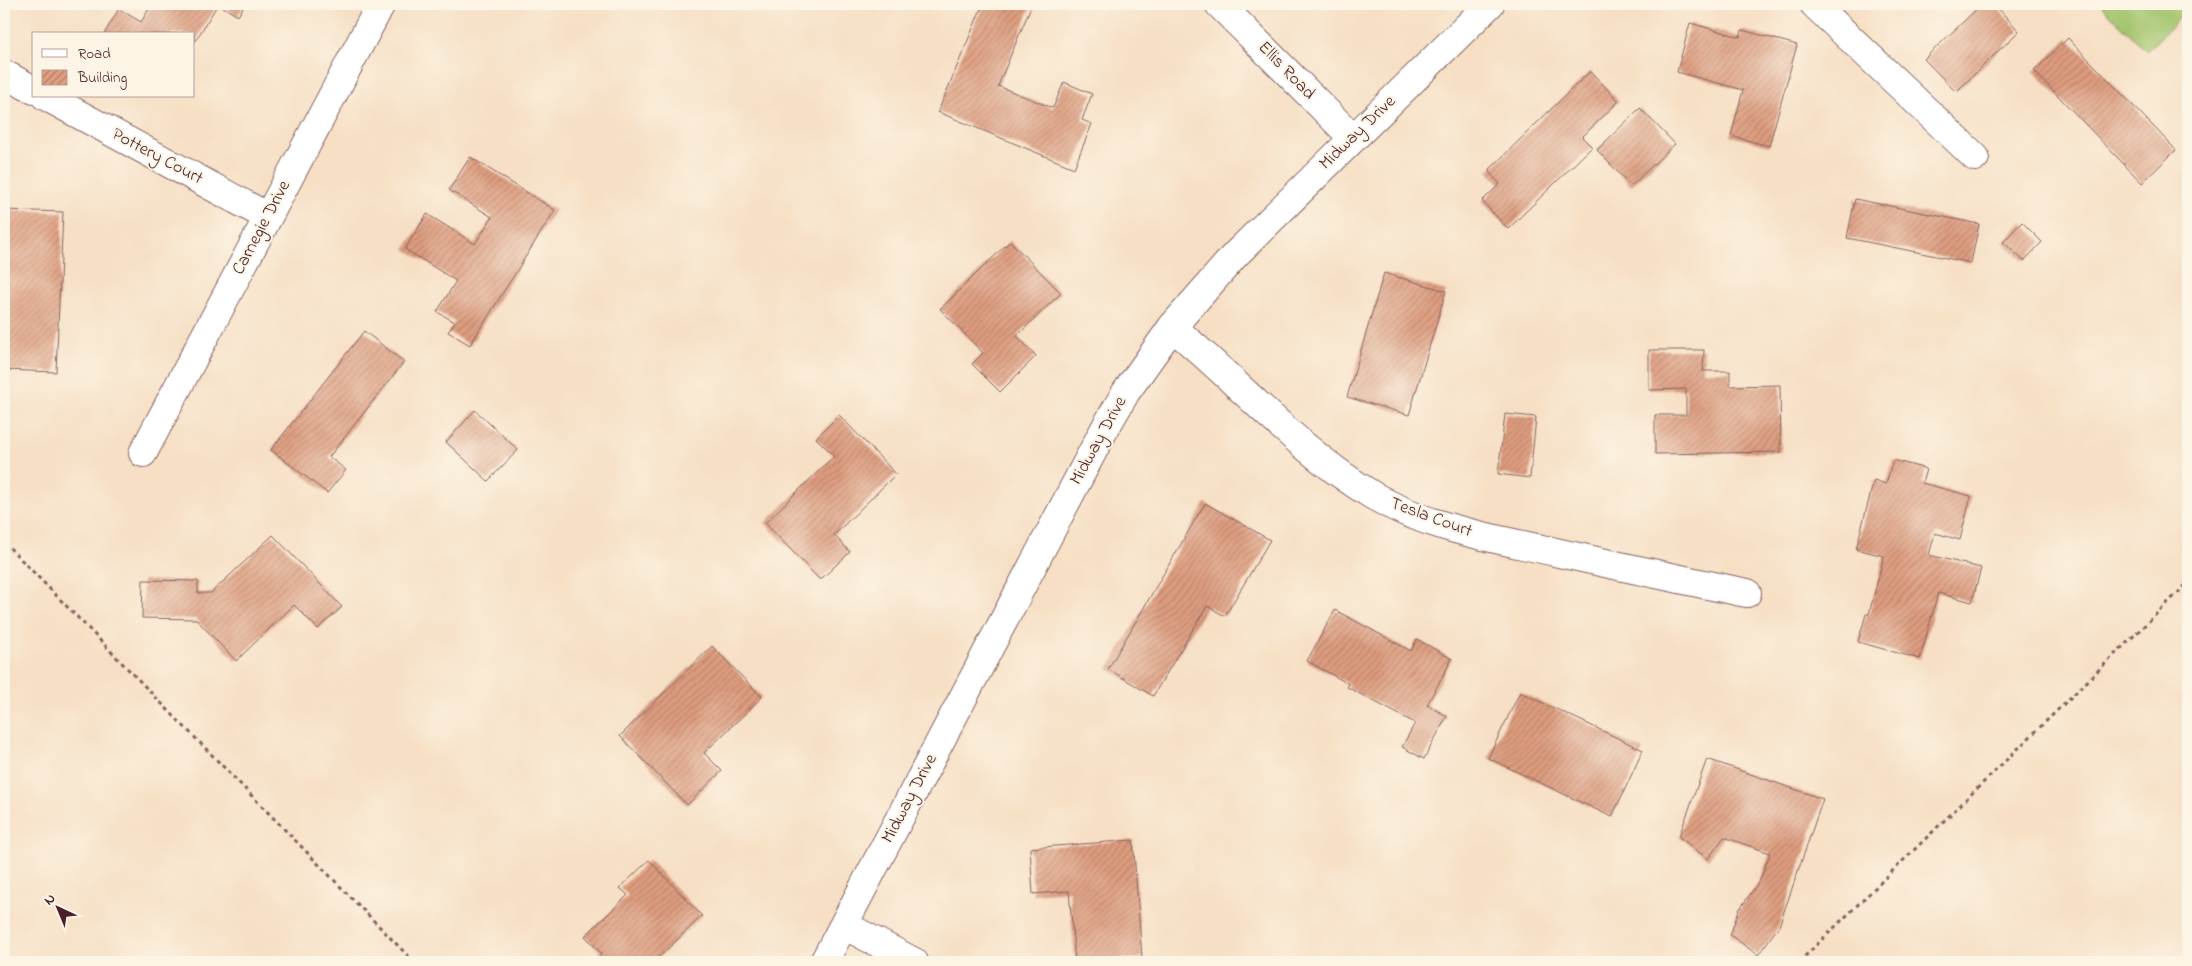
<svg xmlns="http://www.w3.org/2000/svg" width="2192" height="966" font-family="'Indie Flower',sans-serif">
  <defs>
    <pattern id="building-hatch" width="6" height="6" patternUnits="userSpaceOnUse" patternTransform="scale(1.25)"><rect width="6" height="6" fill="#de9d7f"/><path d="M-1 1l2-2M0 6l6-6M5 7l2-2" fill="none" stroke="#b67f68"/></pattern>
  </defs>
  <rect width="100%" height="100%" fill="#fcf5e5"/>
  <filter id="ink" filterUnits="userSpaceOnUse"><feTurbulence type="fractalNoise" baseFrequency=".02" numOctaves="2"/><feDisplacementMap in="SourceGraphic" scale="10" xChannelSelector="R" yChannelSelector="G"/><feConvolveMatrix kernelMatrix="1 2 1 2 8 2 1 2 1" color-interpolation-filters="sRGB"/></filter>
  <filter id="wash" filterUnits="userSpaceOnUse"><feTurbulence type="fractalNoise" baseFrequency=".0096" numOctaves="4" result="noise"/><feDisplacementMap in="SourceGraphic" scale="20" xChannelSelector="R" yChannelSelector="G"/><feGaussianBlur stdDeviation="1.12" result="paint"/><feColorMatrix in="noise" values="0 0 0 0 0 0 0 0 0 0 0 0 0 0 0 0 0 1.4 0 .05"/><feComposite in="paint" operator="in"/></filter>
  <g filter="url(#wash)">
    <rect width="100%" height="100%" fill="#f6dfc4"/>
    <path fill="#a4c56e" stroke="#77724c" d="M 2106,4 L 2188,4 L 2188,9 L 2147,51 L 2102,7 Z"/>
    <g id="blocks">
      <path fill="url(#building-hatch)" d="M 152,4 L 245,4 L 238,16 L 218,4 L 194,43 L 194,34 L 104,34 L 119,9 L 141,22 Z
        M 983,4 L 1032,4 L 998,86 L 1053,108 L 1064,82 L 1092,94 L 1082,120 L 1092,124 L 1074,168 L 938,112 Z
        M 1982,4 L 1994,4 L 2019,31 L 1956,92 L 1924,59 Z
        M 1690,23 L 1740,37 L 1742,30 L 1797,45 L 1769,146 L 1731,136 L 1743,90 L 1677,72 Z
        M 2068,38 L 2176,150 L 2142,183 L 2034,71 Z
        M 1590,71 L 1619,101 L 1582,137 L 1592,147 L 1508,229 L 1482,201 L 1500,184 L 1488,171 Z
        M 1640,108 L 1675,144 L 1631,186 L 1597,150 Z
        M 470,157 L 555,210 L 470,345 L 448,332 L 455,322 L 437,312 L 456,281 L 405,249 L 427,214 L 475,244 L 492,217 L 449,190 Z
        M 1855,199 L 1979,224 L 1971,263 L 1847,238 Z
        M 4,210 L 63,212 L 56,372 L 4,370 Z
        M 2022,222 L 2042,242 L 2024,261 L 2003,242 Z
        M 1010,241 L 1061,293 L 1017,336 L 1036,356 L 1000,392 L 972,364 L 983,353 L 940,309 Z
        M 1384,273 L 1446,291 L 1409,415 L 1347,397 Z
        M 364,331 L 404,362 L 329,457 L 346,470 L 327,493 L 271,450 Z
        M 1649,350 L 1704,350 L 1703,371 L 1730,371 L 1730,386 L 1780,385 L 1781,452 L 1655,454 L 1655,415 L 1686,415 L 1686,389 L 1649,390 Z
        M 475,410 L 518,450 L 488,481 L 446,442 Z
        M 1505,414 L 1536,417 L 1530,478 L 1498,474 Z
        M 839,415 L 896,474 L 834,535 L 850,552 L 820,580 L 765,523 L 834,456 L 816,438 Z
        M 1893,460 L 1926,469 L 1922,483 L 1971,496 L 1960,540 L 1935,533 L 1929,555 L 1981,568 L 1972,602 L 1938,593 L 1920,659 L 1858,642 L 1866,614 L 1869,614 L 1884,556 L 1856,549 L 1874,480 L 1886,484 Z
        M 1205,503 L 1270,540 L 1225,616 L 1207,606 L 1153,696 L 1108,669 Z
        M 273,535 L 342,607 L 318,629 L 294,605 L 236,661 L 196,619 L 142,618 L 143,580 L 198,581 L 198,593 L 211,593 Z
        M 1335,610 L 1411,651 L 1417,639 L 1452,659 L 1427,705 L 1447,716 L 1424,759 L 1402,747 L 1415,723 L 1347,687 L 1349,684 L 1307,661 Z
        M 712,646 L 762,697 L 704,753 L 722,771 L 687,805 L 620,736 Z
        M 1520,692 L 1643,750 L 1612,817 L 1488,758 Z
        M 1707,759 L 1823,799 L 1779,926 L 1758,955 L 1730,935 L 1739,910 L 1760,880 L 1770,853 L 1724,837 L 1708,859 L 1679,837 Z
        M 1133,840 L 1142,958 L 1075,962 L 1069,891 L 1033,894 L 1030,848 Z
        M 649,860 L 702,916 L 654,962 L 594,962 L 602,954 L 585,936 L 628,895 L 620,888 Z"/>
    </g>
  </g>
  <g filter="url(#ink)">
    <use href="#blocks" fill-opacity="0" stroke="#866261" stroke-width="1"/>
    <g fill="none" stroke-linecap="round" stroke-linejoin="round">
      <defs>
        <path id="minor" d="M 1219,4 L 1353,138
          M 1814,4 L 1975,157
          M 4,74 L 34,90
          M 45,96 L 268,217
          M 1172,327 C 1239,382 1296,449 1372,495 C 1427,528 1493,538 1555,552 C 1619,566 1683,580 1747,593
          M 143,453 L 381,4
          M 844,925 L 914,962
          M 824,962 L 1104,430 L 1126,392 L 1172,327 L 1235,255 L 1490,4"/>
      </defs>
      <use href="#minor" stroke="#866261" stroke-width="30"/>
      <path stroke="#866261" stroke-width="3" stroke-dasharray="4 4" stroke-linecap="butt" d="M 4,542 L 414,962
        M 1799,962 L 2188,583"/>
      <use href="#minor" stroke="#fff" stroke-width="28"/>
    </g>
  </g>
  <g text-anchor="middle" dominant-baseline="central" stroke-width="4" stroke-linejoin="round" paint-order="stroke">
    <g font-size="18" fill="#4a1f2b" stroke="#fcf5e5">
      <text transform="translate(1286 71) rotate(46)">Ellis Road</text>
      <text transform="translate(1358 133) rotate(-44)">Midway Drive</text>
      <text transform="translate(157 157) rotate(28)">Pottery Court</text>
      <text transform="translate(262 228) rotate(-62)">Carnegie Drive</text>
      <text transform="translate(1099 441) rotate(-61)">Midway Drive</text>
      <text transform="translate(1431 518) rotate(20)">Tesla Court</text>
      <text transform="translate(910 799) rotate(-62)">Midway Drive</text>
    </g>
  </g>
  <rect width="2192" height="966" fill="none" stroke="#fcf5e5" stroke-width="20"/>
  <rect x="32" y="32" width="162" height="65" fill="#fcf5e5" stroke="#b59f9b"/>
  <rect x="42" y="49" width="25" height="8" fill="#ffffff" stroke="#b59f9b"/>
  <text x="78" y="58" font-size="15" fill="#4a1f2b">Road</text>
  <rect x="42" y="70" width="25" height="15" fill="url(#building-hatch)" stroke="#b59f9b"/>
  <text x="78" y="82" font-size="15" fill="#4a1f2b">Building</text>
  <g transform="translate(58 908) rotate(316)" stroke="#fcf5e5" stroke-width="4" paint-order="stroke">
  <path d="M0-4L9 19L0 12L-9 19Z" fill="#4a1f2b"/>
  <text y="-8" font-size="14" font-weight="bold" text-anchor="middle" fill="#4a1f2b">N</text>
  </g>
</svg>
